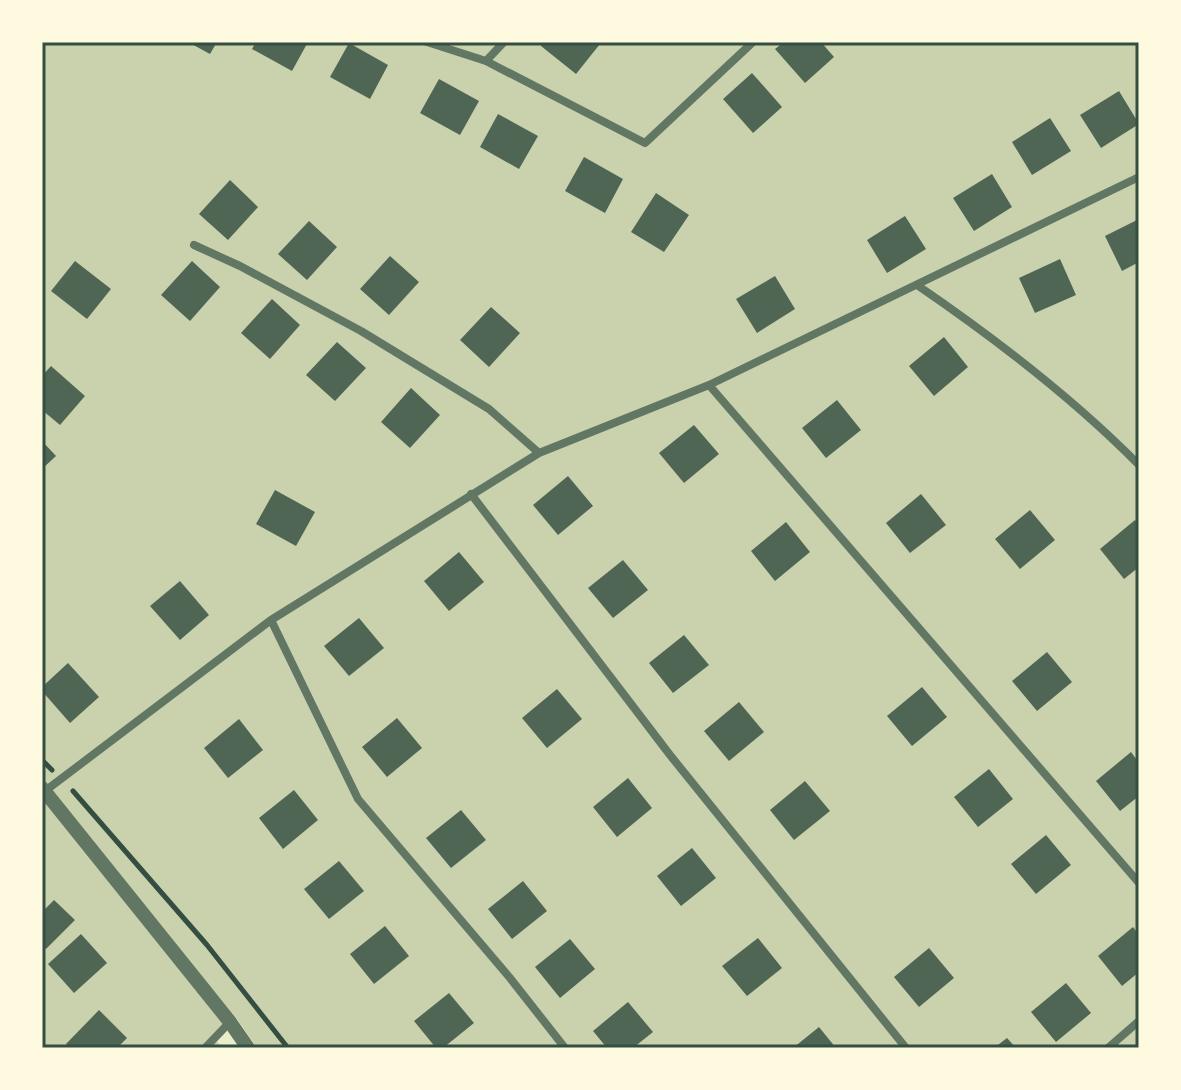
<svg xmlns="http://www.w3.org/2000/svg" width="1181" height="1090" font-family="'PT Sans Narrow',sans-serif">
  <rect width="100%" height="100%" fill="#e9edc9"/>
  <path fill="#cad2ad" d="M 42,42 L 1139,42 L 1139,1048 L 257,1048 L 238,1020 L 77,830 L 230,1022 L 214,1039 L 224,1048 L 42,1048 Z"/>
  <path fill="#4f6655" d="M 188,42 L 217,42 L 210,54 Z
    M 256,42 L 308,42 L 292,71 L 252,49 Z
    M 543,42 L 598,42 L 600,44 L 576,74 L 541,46 Z
    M 784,42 L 821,42 L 834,57 L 805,83 L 775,49 Z
    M 349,43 L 388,65 L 370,99 L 330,77 Z
    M 752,73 L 782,107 L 753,133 L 723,99 Z
    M 439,79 L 479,101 L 460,135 L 420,113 Z
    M 1119,91 L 1139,124 L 1101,148 L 1080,115 Z
    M 498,114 L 538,136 L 519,169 L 480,147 Z
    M 1050,118 L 1071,151 L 1032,175 L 1012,142 Z
    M 584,157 L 623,179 L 605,213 L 565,191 Z
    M 992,174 L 1012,207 L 974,231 L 953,198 Z
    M 230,180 L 258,207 L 228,240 L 199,214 Z
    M 656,193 L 689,215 L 664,252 L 631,232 Z
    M 905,216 L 926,249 L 887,273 L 867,240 Z
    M 1139,219 L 1139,262 L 1122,271 L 1105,236 Z
    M 309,221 L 337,247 L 307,280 L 278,254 Z
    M 390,256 L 419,282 L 389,315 L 360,289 Z
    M 1060,259 L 1076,295 L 1035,313 L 1019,278 Z
    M 75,261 L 111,289 L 87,319 L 51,291 Z
    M 192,261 L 220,287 L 190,321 L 161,295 Z
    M 775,276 L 795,309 L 757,333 L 736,299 Z
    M 272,299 L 300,325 L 270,359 L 241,333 Z
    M 491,307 L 520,333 L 489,367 L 460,340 Z
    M 944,337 L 968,367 L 934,396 L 909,366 Z
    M 337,342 L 366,368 L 335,401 L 306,375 Z
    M 51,366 L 85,396 L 60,425 L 42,410 L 42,376 Z
    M 411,388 L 440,415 L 410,448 L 381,422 Z
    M 837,400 L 861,430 L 826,458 L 802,428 Z
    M 694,425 L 719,454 L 684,483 L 659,453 Z
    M 42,441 L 56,456 L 42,469 Z
    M 568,476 L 593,506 L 558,535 L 533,505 Z
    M 275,490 L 315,512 L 296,546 L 256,524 Z
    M 921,494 L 946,525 L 910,553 L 886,523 Z
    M 1030,510 L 1055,540 L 1020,569 L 995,539 Z
    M 1135,520 L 1139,525 L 1139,567 L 1124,579 L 1100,549 Z
    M 786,522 L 810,552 L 775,581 L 751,551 Z
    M 459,552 L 484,582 L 449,611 L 424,581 Z
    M 623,560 L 648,590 L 613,618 L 588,588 Z
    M 180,581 L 209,615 L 180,640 L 150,606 Z
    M 359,618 L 384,648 L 349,676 L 324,646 Z
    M 684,635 L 709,665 L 673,693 L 649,663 Z
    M 1047,652 L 1072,682 L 1037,711 L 1012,681 Z
    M 68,663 L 99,697 L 70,723 L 42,691 L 42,687 Z
    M 922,687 L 947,717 L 912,746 L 887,716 Z
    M 557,689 L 582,719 L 547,748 L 522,718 Z
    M 739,702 L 764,732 L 729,761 L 704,731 Z
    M 397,718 L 422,748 L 387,777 L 362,747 Z
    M 239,719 L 263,750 L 228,778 L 204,748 Z
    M 1131,752 L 1139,763 L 1139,796 L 1120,811 L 1096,781 Z
    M 989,769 L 1013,799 L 978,827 L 954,797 Z
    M 628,778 L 652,808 L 617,837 L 593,807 Z
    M 805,781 L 830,811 L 794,840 L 770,810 Z
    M 294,790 L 318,820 L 283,849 L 259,818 Z
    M 461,810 L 486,840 L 451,868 L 426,838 Z
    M 1046,835 L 1071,865 L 1036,894 L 1011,864 Z
    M 692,848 L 716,878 L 681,906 L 657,876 Z
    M 339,861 L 364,891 L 329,919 L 304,889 Z
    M 523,881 L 547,911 L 512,939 L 488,909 Z
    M 54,900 L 75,920 L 46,949 L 42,945 L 42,912 Z
    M 385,926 L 409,956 L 374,984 L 350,954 Z
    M 1133,927 L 1139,935 L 1139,972 L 1122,986 L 1098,956 Z
    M 81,934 L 107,963 L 74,993 L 48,964 Z
    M 758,938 L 782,968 L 747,996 L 722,966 Z
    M 570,939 L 595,969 L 560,998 L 535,967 Z
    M 929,948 L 954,978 L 919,1007 L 894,977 Z
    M 1066,983 L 1091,1013 L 1056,1042 L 1031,1012 Z
    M 449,993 L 474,1023 L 443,1048 L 436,1048 L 414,1021 Z
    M 628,1002 L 653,1032 L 633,1048 L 607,1048 L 593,1031 Z
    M 99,1010 L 127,1038 L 117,1048 L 70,1048 L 66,1044 Z
    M 819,1027 L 836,1048 L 793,1048 Z
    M 1007,1038 L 1016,1048 L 994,1048 Z"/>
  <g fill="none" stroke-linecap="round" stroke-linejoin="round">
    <path stroke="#344e41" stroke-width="5" d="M 42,760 L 52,770
      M 73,791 L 207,945 L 288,1048"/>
    <path stroke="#617663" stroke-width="8" d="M 427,42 L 486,61 L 645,143 L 753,42
      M 486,61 L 504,42
      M 194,245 L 240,266 L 361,331 L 489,409 L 539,453
      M 917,285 C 996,339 1072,397 1139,465
      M 709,385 L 1139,883
      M 471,494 L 670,755 L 906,1048
      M 271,620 L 358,799 L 510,978 L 565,1048
      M 45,791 L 271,620 L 539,453 L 709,385 L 1139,177
      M 205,1048 L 230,1022
      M 1108,1048 L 1139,1021"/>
    <path stroke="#617663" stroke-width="14" d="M 42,788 L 230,1022 L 248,1048"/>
  </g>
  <rect width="1181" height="1090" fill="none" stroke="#fefae0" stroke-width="88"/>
  <rect x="44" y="44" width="1093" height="1002" fill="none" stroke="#344e41" stroke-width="3"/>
</svg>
